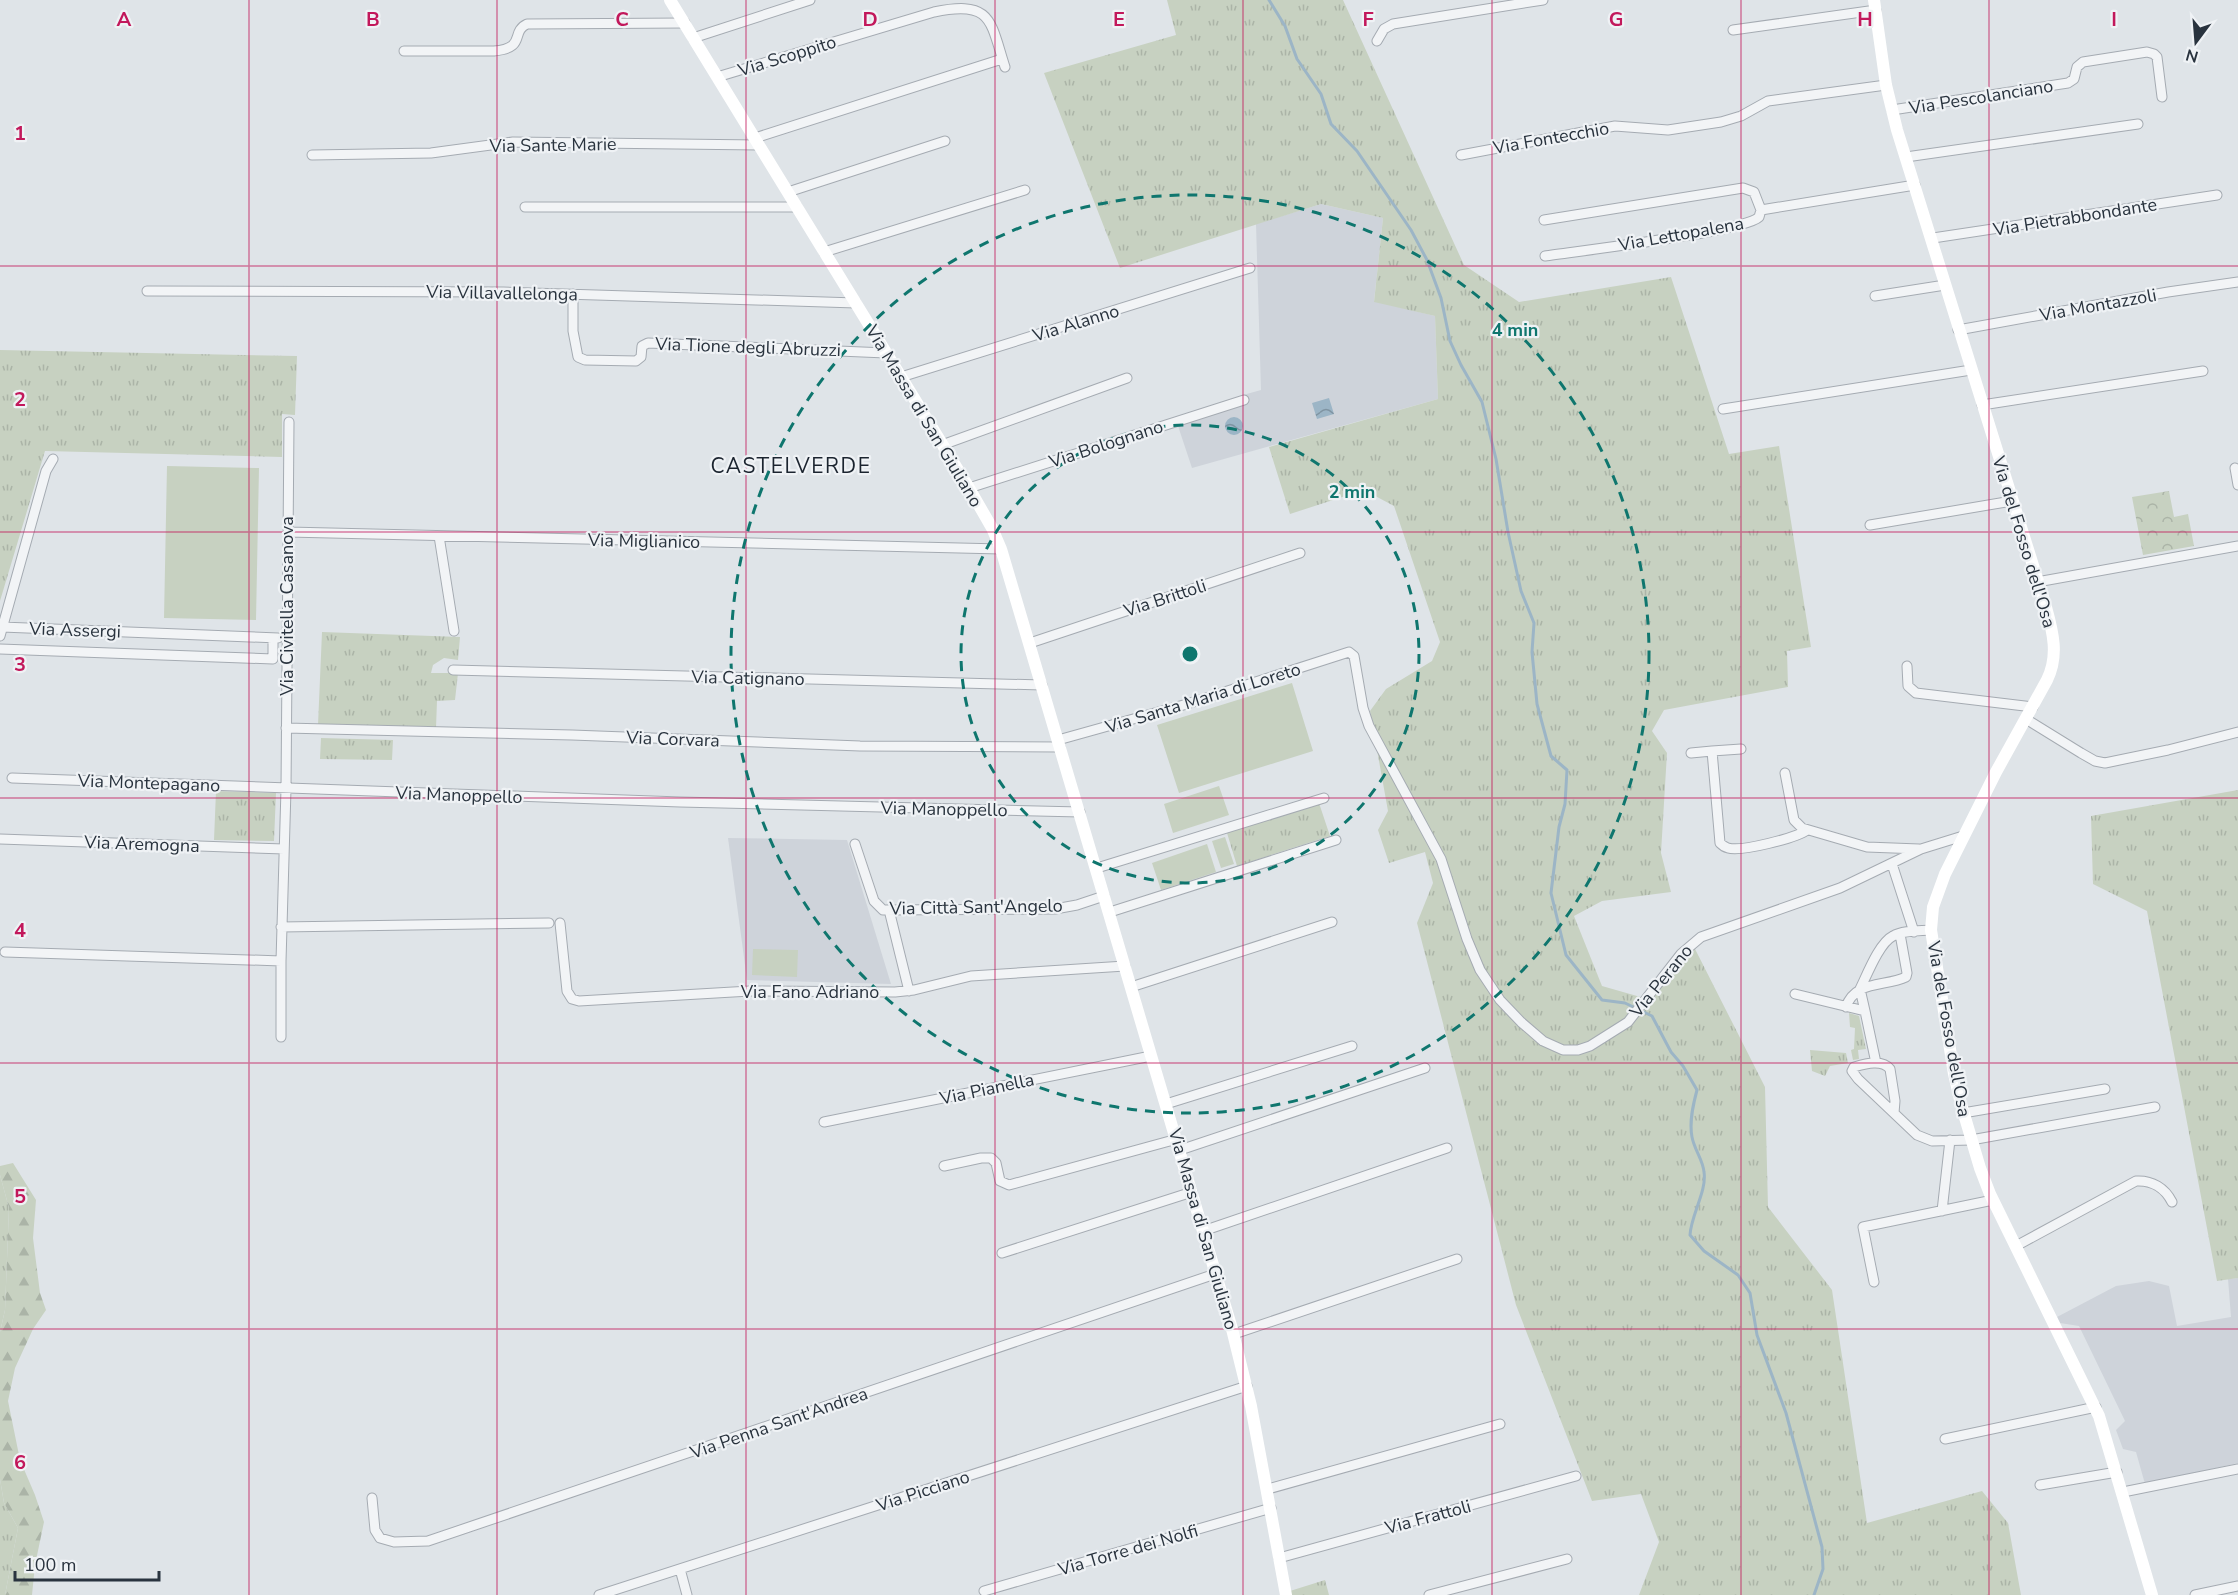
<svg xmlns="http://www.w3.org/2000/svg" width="2238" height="1595" font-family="'Nunito Sans',sans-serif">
  <defs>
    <pattern id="grass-tufts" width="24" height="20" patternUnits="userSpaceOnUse" patternTransform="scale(1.5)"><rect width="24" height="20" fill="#c7d1c1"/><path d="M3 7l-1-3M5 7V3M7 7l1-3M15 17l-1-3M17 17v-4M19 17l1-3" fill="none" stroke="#abb4a7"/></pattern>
    <pattern id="forest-firs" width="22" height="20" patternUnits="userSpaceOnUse" patternTransform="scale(1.5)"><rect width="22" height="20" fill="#c7d1c1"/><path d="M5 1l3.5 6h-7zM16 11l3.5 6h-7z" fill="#abb4a7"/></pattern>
    <pattern id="park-crowns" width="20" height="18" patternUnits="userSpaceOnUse" patternTransform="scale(1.5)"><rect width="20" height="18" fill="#c7d1c1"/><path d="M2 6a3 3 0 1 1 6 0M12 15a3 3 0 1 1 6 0" fill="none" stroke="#abb4a7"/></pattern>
    <pattern id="water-waves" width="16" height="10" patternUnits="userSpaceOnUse" patternTransform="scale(1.5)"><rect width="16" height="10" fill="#9cb5c6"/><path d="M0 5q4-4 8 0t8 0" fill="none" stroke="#7f94a2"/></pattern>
  </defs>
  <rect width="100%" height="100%" fill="#dfe4e8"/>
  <path fill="#ced3da" d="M 1321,204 L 1383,218 L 1374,301 L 1435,316 L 1438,399 L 1192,468 L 1178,426 L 1245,404 L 1243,395 L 1261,390 L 1256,224 Z
    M 728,838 L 847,840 L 891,984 L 747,980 Z
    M 2238,1278 L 2238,1463 L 2145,1484 L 2136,1452 L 2123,1449 L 2116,1430 L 2125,1421 L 2079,1326 L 2060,1323 L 2057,1317 L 2116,1286 L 2149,1281 L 2169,1286 L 2177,1326 L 2231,1317 L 2228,1279 Z"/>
  <path fill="url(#grass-tufts)" d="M 1167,0 L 1343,0 L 1464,265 L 1519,302 L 1671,277 L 1729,454 L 1779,446 L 1811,647 L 1787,651 L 1788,687 L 1664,710 L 1652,731 L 1667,753 L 1661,853 L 1671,892 L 1602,901 L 1574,916 L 1602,986 L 1651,1000 L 1694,947 L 1765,1087 L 1768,1207 L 1832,1290 L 1867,1523 L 1982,1491 L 2008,1523 L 2021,1595 L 1639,1595 L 1659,1542 L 1641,1494 L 1592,1501 L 1516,1305 L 1417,923 L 1433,883 L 1425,852 L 1389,863 L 1378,830 L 1388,811 L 1370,711 L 1386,689 L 1432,661 L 1440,642 L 1394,506 L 1364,490 L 1290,514 L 1269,447 L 1438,399 L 1435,316 L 1374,302 L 1383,218 L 1321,204 L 1120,268 L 1044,73 L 1176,35 Z
    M 0,350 L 297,356 L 295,415 L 282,414 L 282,457 L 45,451 L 0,601 Z
    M 322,632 L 460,637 L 458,660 L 444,658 L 433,665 L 431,673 L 458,673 L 455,700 L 437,701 L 436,728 L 318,725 Z
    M 321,738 L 393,740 L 392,760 L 320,759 Z
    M 2238,790 L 2238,1278 L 2217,1281 L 2147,911 L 2093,884 L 2091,816 Z
    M 216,791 L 276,793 L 274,841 L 214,840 Z
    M 1319,803 L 1330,836 L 1237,866 L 1227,833 Z
    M 1849,1013 L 1859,1016 L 1866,1049 L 1858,1050 L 1859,1059 L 1853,1060 L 1851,1050 L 1854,1049 L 1855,1028 L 1850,1027 Z
    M 1810,1050 L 1846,1053 L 1848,1063 L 1830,1066 L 1825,1076 L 1812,1071 Z
    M 0,1175 L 9,1208 L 5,1310 L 0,1332 Z
    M 0,1479 L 4,1503 L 18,1528 L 5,1595 L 0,1595 Z
    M 1325,1580 L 1329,1595 L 1290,1595 L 1290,1591 Z"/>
  <path fill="url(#forest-firs)" d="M 13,1163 L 36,1200 L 33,1238 L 40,1293 L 46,1310 L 33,1329 L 15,1368 L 8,1401 L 20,1460 L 35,1495 L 44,1522 L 35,1565 L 32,1595 L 5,1595 L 18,1528 L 4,1503 L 0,1479 L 0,1332 L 5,1310 L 9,1208 L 0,1175 L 0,1166 Z"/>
  <path fill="url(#park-crowns)" d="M 2169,491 L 2174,517 L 2188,514 L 2194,546 L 2143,555 L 2132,497 Z"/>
  <path fill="#c7d1c1" d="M 167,466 L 259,468 L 256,620 L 164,618 Z
    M 1292,683 L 1313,751 L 1179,793 L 1157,725 Z
    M 1219,786 L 1229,815 L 1173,833 L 1164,804 Z
    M 1225,837 L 1234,864 L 1221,868 L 1212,841 Z
    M 1207,844 L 1216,872 L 1161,890 L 1152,863 Z
    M 753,949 L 798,950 L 797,977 L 752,975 Z"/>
  <path fill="url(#water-waves)" d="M 1329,398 L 1334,414 L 1317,419 L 1312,403 Z
    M1225 426a9 9 0 1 1 18 0a9 9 0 1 1-18 0Z"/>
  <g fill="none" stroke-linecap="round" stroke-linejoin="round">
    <path stroke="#9cb5c6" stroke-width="3" d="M 1269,0 L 1285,26 L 1297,59 L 1321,94 L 1331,124 L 1357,151 L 1411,230 L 1427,260 L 1441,298 L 1450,341 L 1461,365 L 1482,402 L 1496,459 L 1508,532 L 1521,591 L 1534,623 L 1532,652 L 1537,704 L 1551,756 L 1567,770 L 1565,804 L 1559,827 L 1551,893 L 1566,955 L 1602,1000 L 1625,1003 L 1652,1016 L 1671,1052 L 1683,1066 L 1697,1090 C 1693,1105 1689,1122 1692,1137 C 1694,1149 1703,1160 1704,1172 C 1707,1191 1691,1215 1690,1235 L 1704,1251 L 1738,1275 L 1750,1293 L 1757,1335 L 1786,1413 L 1822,1547 L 1823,1569 L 1814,1595"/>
    <defs>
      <path id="street" d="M 1733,30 L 1876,10
        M 693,38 L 810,0
        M 1377,41 L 1384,29 L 1393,24 L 1543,0
        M 404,51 L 494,51 C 527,48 510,32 527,24 L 685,23
        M 717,77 L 934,12 C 992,0 990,20 1005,67
        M 1892,110 L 2068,83 L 2074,79 L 2077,67 L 2083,62 L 2147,52 L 2154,54 L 2157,57 L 2162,97
        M 755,138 L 1002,59
        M 312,155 L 431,153 L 513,142 L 759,145
        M 1461,155 L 1615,126 L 1668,130 L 1721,122 L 1741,116 L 1768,101 L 1886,85
        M 1906,157 L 2138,124
        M 788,192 L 945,141
        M 525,207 L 797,207
        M 1544,220 L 1743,188 L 1754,192 L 1761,210
        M 1933,238 L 2217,195
        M 824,252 L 1025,190
        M 1545,256 C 1578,251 1744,232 1759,217 L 1761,210 L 1915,185
        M 147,291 L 503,292 L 856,303
        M 573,294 L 573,331 L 578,357 L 585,360 L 636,361 L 641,357 L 642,346 L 648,343 L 886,353
        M 1875,296 L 1945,285
        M 1958,330 L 2168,292 L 2238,282
        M 901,377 L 1250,268
        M 1982,405 L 2203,371
        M 1723,409 L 1971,370
        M 942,445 L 1127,378
        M 2235,468 L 2238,485
        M 969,488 L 1244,400
        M 1870,525 L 2012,501
        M 288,532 L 1001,549
        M 439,536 L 454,631
        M 2037,582 L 2238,546
        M 2,627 L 278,638
        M 0,636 L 46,471 L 53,459
        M 1030,643 L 1300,553
        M 0,649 L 273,659 L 273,638
        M 1907,666 L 1908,686 L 1916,693 L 2033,707
        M 453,670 L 1042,685
        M 2026,719 L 2081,753 L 2095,761 L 2105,763 L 2168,750 L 2238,732
        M 286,728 L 572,735 L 860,746 L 1060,747
        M 1058,740 L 1187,704 L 1349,652 L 1354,656 L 1363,708 L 1369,726 L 1441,859 L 1467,939 L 1480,970 L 1500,1000 L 1521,1022 L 1543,1041 L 1563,1050 L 1578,1050 L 1590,1046 L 1628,1022 L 1681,954 L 1701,937 L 1840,888 L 1921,849 L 1963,836
        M 1741,749 L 1712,751 L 1720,843 C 1723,846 1724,847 1728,848 C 1741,852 1796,838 1807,830
        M 1691,753 L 1712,751
        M 1785,773 L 1794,820 L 1802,828 L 1867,847 L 1919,849
        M 12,778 L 680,802 L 1080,812
        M 0,839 L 284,849
        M 855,844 L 874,901 L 883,910 L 1055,909 L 1077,905 L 1104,896
        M 1892,864 L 1914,932
        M 1097,868 L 1324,798
        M 889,910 L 909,991
        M 1110,912 L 1336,840
        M 560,923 L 567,991 L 572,999 L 579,1001 L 750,991 L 895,992 L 914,990 L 971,976 L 1125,966
        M 281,927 L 549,923
        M 5,952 L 281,961 L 286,789 L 289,422
        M 281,961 L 281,1037
        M 1131,987 L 1332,922
        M 1795,994 L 1865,1011 L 1860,989 C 1867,975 1879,943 1893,936 C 1903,930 1920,931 1931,930
        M 1846,1007 C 1855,980 1885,987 1906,977 L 1907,973 L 1900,934
        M 1865,1011 L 1876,1063
        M 1166,1104 L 1352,1046
        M 1894,1113 L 1895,1101 L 1890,1069 C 1882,1059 1865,1064 1854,1067 L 1852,1071 L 1858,1079 L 1917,1135 L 1932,1141 L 1971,1140 L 2155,1107
        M 1963,1113 L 2105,1089
        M 824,1122 L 1151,1056
        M 1180,1150 L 1425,1068
        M 944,1166 L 981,1158 L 991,1158 L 996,1163 L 1000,1181 L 1009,1185 L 1177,1139
        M 1942,1211 L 1950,1140
        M 1203,1231 L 1447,1148
        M 2016,1246 L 2136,1181 C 2152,1180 2165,1188 2172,1202
        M 1002,1253 L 1192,1192
        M 1874,1282 L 1863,1227 L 1993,1200
        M 1234,1334 L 1457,1259
        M 1945,1439 L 2096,1407
        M 2040,1485 L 2117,1472
        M 1268,1489 L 1500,1424
        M 2123,1492 L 2238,1469
        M 372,1498 L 375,1530 L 380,1538 L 394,1542 L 428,1541 L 1215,1274
        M 1279,1558 L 1576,1476
        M 680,1569 L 687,1595
        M 984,1591 L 1271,1508
        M 599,1595 L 1247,1386
        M 1429,1595 L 1567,1559
        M 2195,1595 L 2238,1586"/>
    </defs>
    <use href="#street" stroke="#a5abb2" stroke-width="11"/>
    <use href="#street" stroke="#f2f4f6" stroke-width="9"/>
    <path stroke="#fff" stroke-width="12" d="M 670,0 L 969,488 L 992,528 L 1001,549 L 1232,1329 L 1251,1406 L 1286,1595
      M 1874,0 L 1886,85 L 1897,130 L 2046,607 C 2053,632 2059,656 2047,680 L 1996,772 L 1945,874 L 1933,907 L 1931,930 L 1954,1074 L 1961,1104 L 1980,1168 L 1990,1194 L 2099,1416 L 2152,1595"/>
  </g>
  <path fill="none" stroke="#c2185b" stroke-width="1.5" stroke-opacity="0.55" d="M 249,0 L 249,1595M 497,0 L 497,1595M 746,0 L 746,1595M 995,0 L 995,1595M 1243,0 L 1243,1595M 1492,0 L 1492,1595M 1741,0 L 1741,1595M 1989,0 L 1989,1595M 0,266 L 2238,266M 0,532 L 2238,532M 0,798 L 2238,798M 0,1063 L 2238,1063M 0,1329 L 2238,1329"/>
  <g fill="none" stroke="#0f766e" stroke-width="3" stroke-dasharray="10 8">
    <circle cx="1190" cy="654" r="229"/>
    <circle cx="1190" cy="654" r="459"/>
  </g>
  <g text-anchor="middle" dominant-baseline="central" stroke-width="4.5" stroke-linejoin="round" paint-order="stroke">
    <g font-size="18" fill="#29333e" stroke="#eff2f5">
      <text transform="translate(787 56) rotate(-17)">Via Scoppito</text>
      <text transform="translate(1981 97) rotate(-9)">Via Pescolanciano</text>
      <text transform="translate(1551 138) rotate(-10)">Via Fontecchio</text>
      <text transform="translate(553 145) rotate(-1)">Via Sante Marie</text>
      <text transform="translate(2075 217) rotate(-9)">Via Pietrabbondante</text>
      <text transform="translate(1681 234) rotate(-10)">Via Lettopalena</text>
      <text transform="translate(502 293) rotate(1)">Via Villavallelonga</text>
      <text transform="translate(2098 305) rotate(-10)">Via Montazzoli</text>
      <text transform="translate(1076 323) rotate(-17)">Via Alanno</text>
      <text transform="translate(748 347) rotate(2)">Via Tione degli Abruzzi</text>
      <text transform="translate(924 416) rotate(59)">Via Massa di San Giuliano</text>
      <text transform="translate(1106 444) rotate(-18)">Via Bolognano</text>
      <text transform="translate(644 541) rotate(1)">Via Miglianico</text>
      <text transform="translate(2024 542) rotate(73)">Via del Fosso dell'Osa</text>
      <text transform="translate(1165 598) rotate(-18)">Via Brittoli</text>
      <text transform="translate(287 606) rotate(-90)">Via Civitella Casanova</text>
      <text transform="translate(75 630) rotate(2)">Via Assergi</text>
      <text transform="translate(748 678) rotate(1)">Via Catignano</text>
      <text transform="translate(1203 698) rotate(-17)">Via Santa Maria di Loreto</text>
      <text transform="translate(673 739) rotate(2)">Via Corvara</text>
      <text transform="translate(149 783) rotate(2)">Via Montepagano</text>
      <text transform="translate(459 795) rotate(2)">Via Manoppello</text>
      <text transform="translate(944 809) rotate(1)">Via Manoppello</text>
      <text transform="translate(142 844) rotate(2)">Via Aremogna</text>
      <text transform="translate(976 907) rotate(-1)">Via Città Sant'Angelo</text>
      <text transform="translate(1661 981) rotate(-51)">Via Perano</text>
      <text x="810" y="992">Via Fano Adriano</text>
      <text transform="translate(1949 1029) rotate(80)">Via del Fosso dell'Osa</text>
      <text transform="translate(987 1089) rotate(-12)">Via Pianella</text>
      <text transform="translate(1203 1229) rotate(74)">Via Massa di San Giuliano</text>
      <text transform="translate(779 1423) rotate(-19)">Via Penna Sant'Andrea</text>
      <text transform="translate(923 1491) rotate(-18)">Via Picciano</text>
      <text transform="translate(1428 1517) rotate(-15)">Via Frattoli</text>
      <text transform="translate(1128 1550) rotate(-16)">Via Torre dei Nolfi</text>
    </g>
    <g font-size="21" letter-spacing="1.5" fill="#1b242f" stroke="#eff2f5">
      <text x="791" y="466">CASTELVERDE</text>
    </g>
  </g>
  <g font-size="20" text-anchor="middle" font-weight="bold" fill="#c2185b" stroke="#eff2f5" stroke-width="4.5" stroke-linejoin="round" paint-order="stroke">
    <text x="124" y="26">A</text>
    <text x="373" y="26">B</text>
    <text x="622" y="26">C</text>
    <text x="870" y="26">D</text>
    <text x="1119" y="26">E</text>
    <text x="1368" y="26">F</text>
    <text x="1616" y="26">G</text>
    <text x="1865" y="26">H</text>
    <text x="2114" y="26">I</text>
    <text x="20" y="140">1</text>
    <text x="20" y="406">2</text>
    <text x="20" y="671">3</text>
    <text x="20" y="937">4</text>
    <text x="20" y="1203">5</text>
    <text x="20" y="1469">6</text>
  </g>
  <circle cx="1190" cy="654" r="9" fill="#0f766e" stroke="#eff2f5" stroke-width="3"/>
  <g font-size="18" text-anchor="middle" font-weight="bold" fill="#0f766e" stroke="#eff2f5" stroke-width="4.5" stroke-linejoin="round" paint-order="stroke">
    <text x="1515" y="336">4 min</text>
    <text x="1352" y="498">2 min</text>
  </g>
  <g transform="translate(2196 42) rotate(196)" stroke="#eff2f5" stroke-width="4.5" paint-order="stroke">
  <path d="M0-4.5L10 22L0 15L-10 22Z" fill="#29333e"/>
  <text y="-9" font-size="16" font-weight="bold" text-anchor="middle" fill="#29333e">N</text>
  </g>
  <path d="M15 1571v9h144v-9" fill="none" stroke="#29333e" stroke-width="3"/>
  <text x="24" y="1571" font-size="18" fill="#29333e" stroke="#eff2f5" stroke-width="4.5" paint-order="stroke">100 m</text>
</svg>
